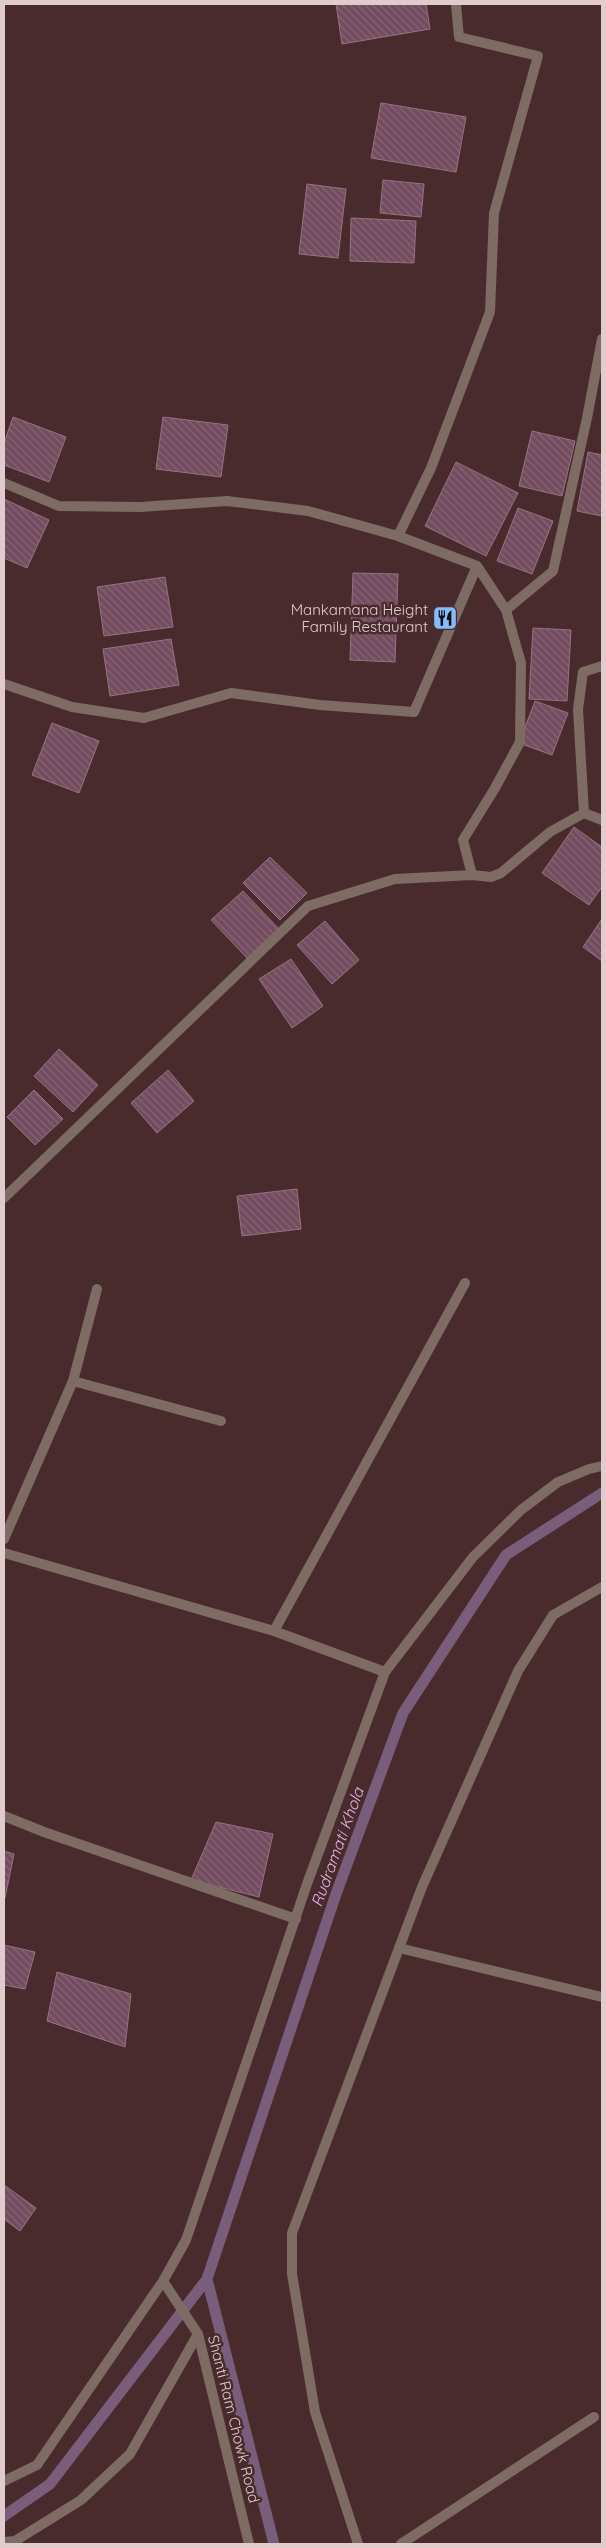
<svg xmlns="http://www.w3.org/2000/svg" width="606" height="2548" font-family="Quicksand,sans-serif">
  <defs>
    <pattern id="building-back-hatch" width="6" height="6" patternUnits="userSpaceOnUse" patternTransform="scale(1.25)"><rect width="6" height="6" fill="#734c5f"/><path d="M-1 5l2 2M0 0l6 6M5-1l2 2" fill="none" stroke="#876475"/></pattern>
  </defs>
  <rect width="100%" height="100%" fill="#4a2b2d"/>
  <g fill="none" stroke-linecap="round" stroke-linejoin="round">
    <path stroke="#7a5c7b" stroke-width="11" d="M 207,2279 L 274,2544
      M 4,2516 L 50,2484 L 207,2279 L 336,1894 L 403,1713 L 506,1555 L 602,1493"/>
  </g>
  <path fill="url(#building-back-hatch)" stroke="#957382" d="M 336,4 L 426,4 L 430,29 L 342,44 Z
    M 381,103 L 466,117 L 456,172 L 371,158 Z
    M 383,180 L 424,184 L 421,217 L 380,213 Z
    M 307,184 L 346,189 L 338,258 L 299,254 Z
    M 351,218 L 416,221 L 414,263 L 350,261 Z
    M 13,417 L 66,437 L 49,482 L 4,465 L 4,443 Z
    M 163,417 L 228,425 L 221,477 L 156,469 Z
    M 532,431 L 575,441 L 562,496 L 519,486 Z
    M 588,452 L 602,455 L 602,516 L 577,511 Z
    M 456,462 L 518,493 L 486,556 L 425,526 Z
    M 4,499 L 49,520 L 27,568 L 4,558 Z
    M 518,508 L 553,521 L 532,574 L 497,561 Z
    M 353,573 L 398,574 L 395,662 L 350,660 Z
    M 165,577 L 173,627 L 104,636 L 97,587 Z
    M 533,628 L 571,630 L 567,701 L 529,699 Z
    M 171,639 L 179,685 L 110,696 L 103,649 Z
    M 535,701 L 568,713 L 552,755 L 519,743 Z
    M 52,723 L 99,741 L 79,793 L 32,775 Z
    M 574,827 L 602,847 L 602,887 L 589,905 L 542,873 Z
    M 270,857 L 307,893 L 280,920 L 243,883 Z
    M 243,891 L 279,929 L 247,958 L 211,920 Z
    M 602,919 L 602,961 L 583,947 Z
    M 325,921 L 359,960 L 332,984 L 297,945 Z
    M 291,959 L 323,1006 L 292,1028 L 259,979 Z
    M 59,1049 L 98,1085 L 73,1112 L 34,1076 Z
    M 168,1070 L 194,1101 L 157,1133 L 131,1103 Z
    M 34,1090 L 63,1119 L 35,1145 L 7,1117 Z
    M 297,1189 L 301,1229 L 242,1236 L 237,1196 Z
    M 216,1822 L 273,1834 L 259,1897 L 191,1880 Z
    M 4,1851 L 14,1854 L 5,1898 L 4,1898 Z
    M 4,1945 L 35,1952 L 25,1989 L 4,1985 Z
    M 57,1972 L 131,1994 L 125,2047 L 47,2021 Z
    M 4,2185 L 36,2208 L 20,2231 L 4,2219 Z"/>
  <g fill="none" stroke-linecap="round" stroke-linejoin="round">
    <path stroke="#7e6b64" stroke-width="10" d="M 399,1948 L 602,1997"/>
    <path stroke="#7e6b64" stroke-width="10" d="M 4,483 L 59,506 L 140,507 L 227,501 L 308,511 L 398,536 L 477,566 L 506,610 L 521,663 L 520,742 L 495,788 L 463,840 L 472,875 L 491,877 L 501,873 L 550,832 L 584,813 L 602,820
      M 398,536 L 431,468 L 490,312 L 494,213 L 538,56 L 459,37 L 456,4
      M 506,610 L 553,571 L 587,418 L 602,339
      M 4,684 L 72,707 L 144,718 L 231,693 L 320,705 L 414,712 L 477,566
      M 584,813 L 578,709 L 583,672 L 602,666
      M 4,1198 L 308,906 L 395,879 L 472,875
      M 73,1381 L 221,1421
      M 4,1539 L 73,1381 L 97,1289
      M 4,1553 L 274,1631 L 385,1672
      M 274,1631 L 465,1283
      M 4,1816 L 44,1832 L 296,1919
      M 163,2281 L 198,2334 L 249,2544
      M 4,2481 L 37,2465 L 163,2281 L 186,2240 L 307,1884 L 385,1672 L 473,1557 L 521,1510 L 558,1482 L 589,1469 L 602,1466
      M 4,2542 L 15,2541 L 81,2500 L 130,2454 L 198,2334
      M 358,2544 L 315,2412 L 292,2274 L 292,2233 L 422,1887 L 518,1671 L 553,1615 L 602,1587
      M 401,2544 L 594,2417"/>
  </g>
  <defs>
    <symbol id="restaurant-square" viewBox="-11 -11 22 22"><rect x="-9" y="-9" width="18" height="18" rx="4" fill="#83bcfb" stroke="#4a2b2d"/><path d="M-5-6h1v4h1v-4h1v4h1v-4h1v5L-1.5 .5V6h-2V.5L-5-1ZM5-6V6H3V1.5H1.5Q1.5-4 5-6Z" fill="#111"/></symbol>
  </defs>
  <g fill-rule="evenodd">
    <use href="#restaurant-square" x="431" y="604" width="28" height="28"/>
  </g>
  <g text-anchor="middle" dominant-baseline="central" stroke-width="5" stroke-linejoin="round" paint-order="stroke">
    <g font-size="15" fill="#e1cbcc" stroke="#4a2b2d" text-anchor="end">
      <text x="428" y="609">Mankamana Height<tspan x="428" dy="17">Family Restaurant</tspan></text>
    </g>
    <g font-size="15" fill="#e1cbcc" stroke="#4a2b2d">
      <text transform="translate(234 2419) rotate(76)">Shanti Ram Chowk Road</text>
    </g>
    <g font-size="16" font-style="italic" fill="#e4b2e6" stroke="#4a2b2d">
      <text transform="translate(337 1847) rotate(-70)">Rudramati Khola</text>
    </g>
  </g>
  <rect width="606" height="2548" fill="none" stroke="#e1cbcc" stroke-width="10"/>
</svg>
